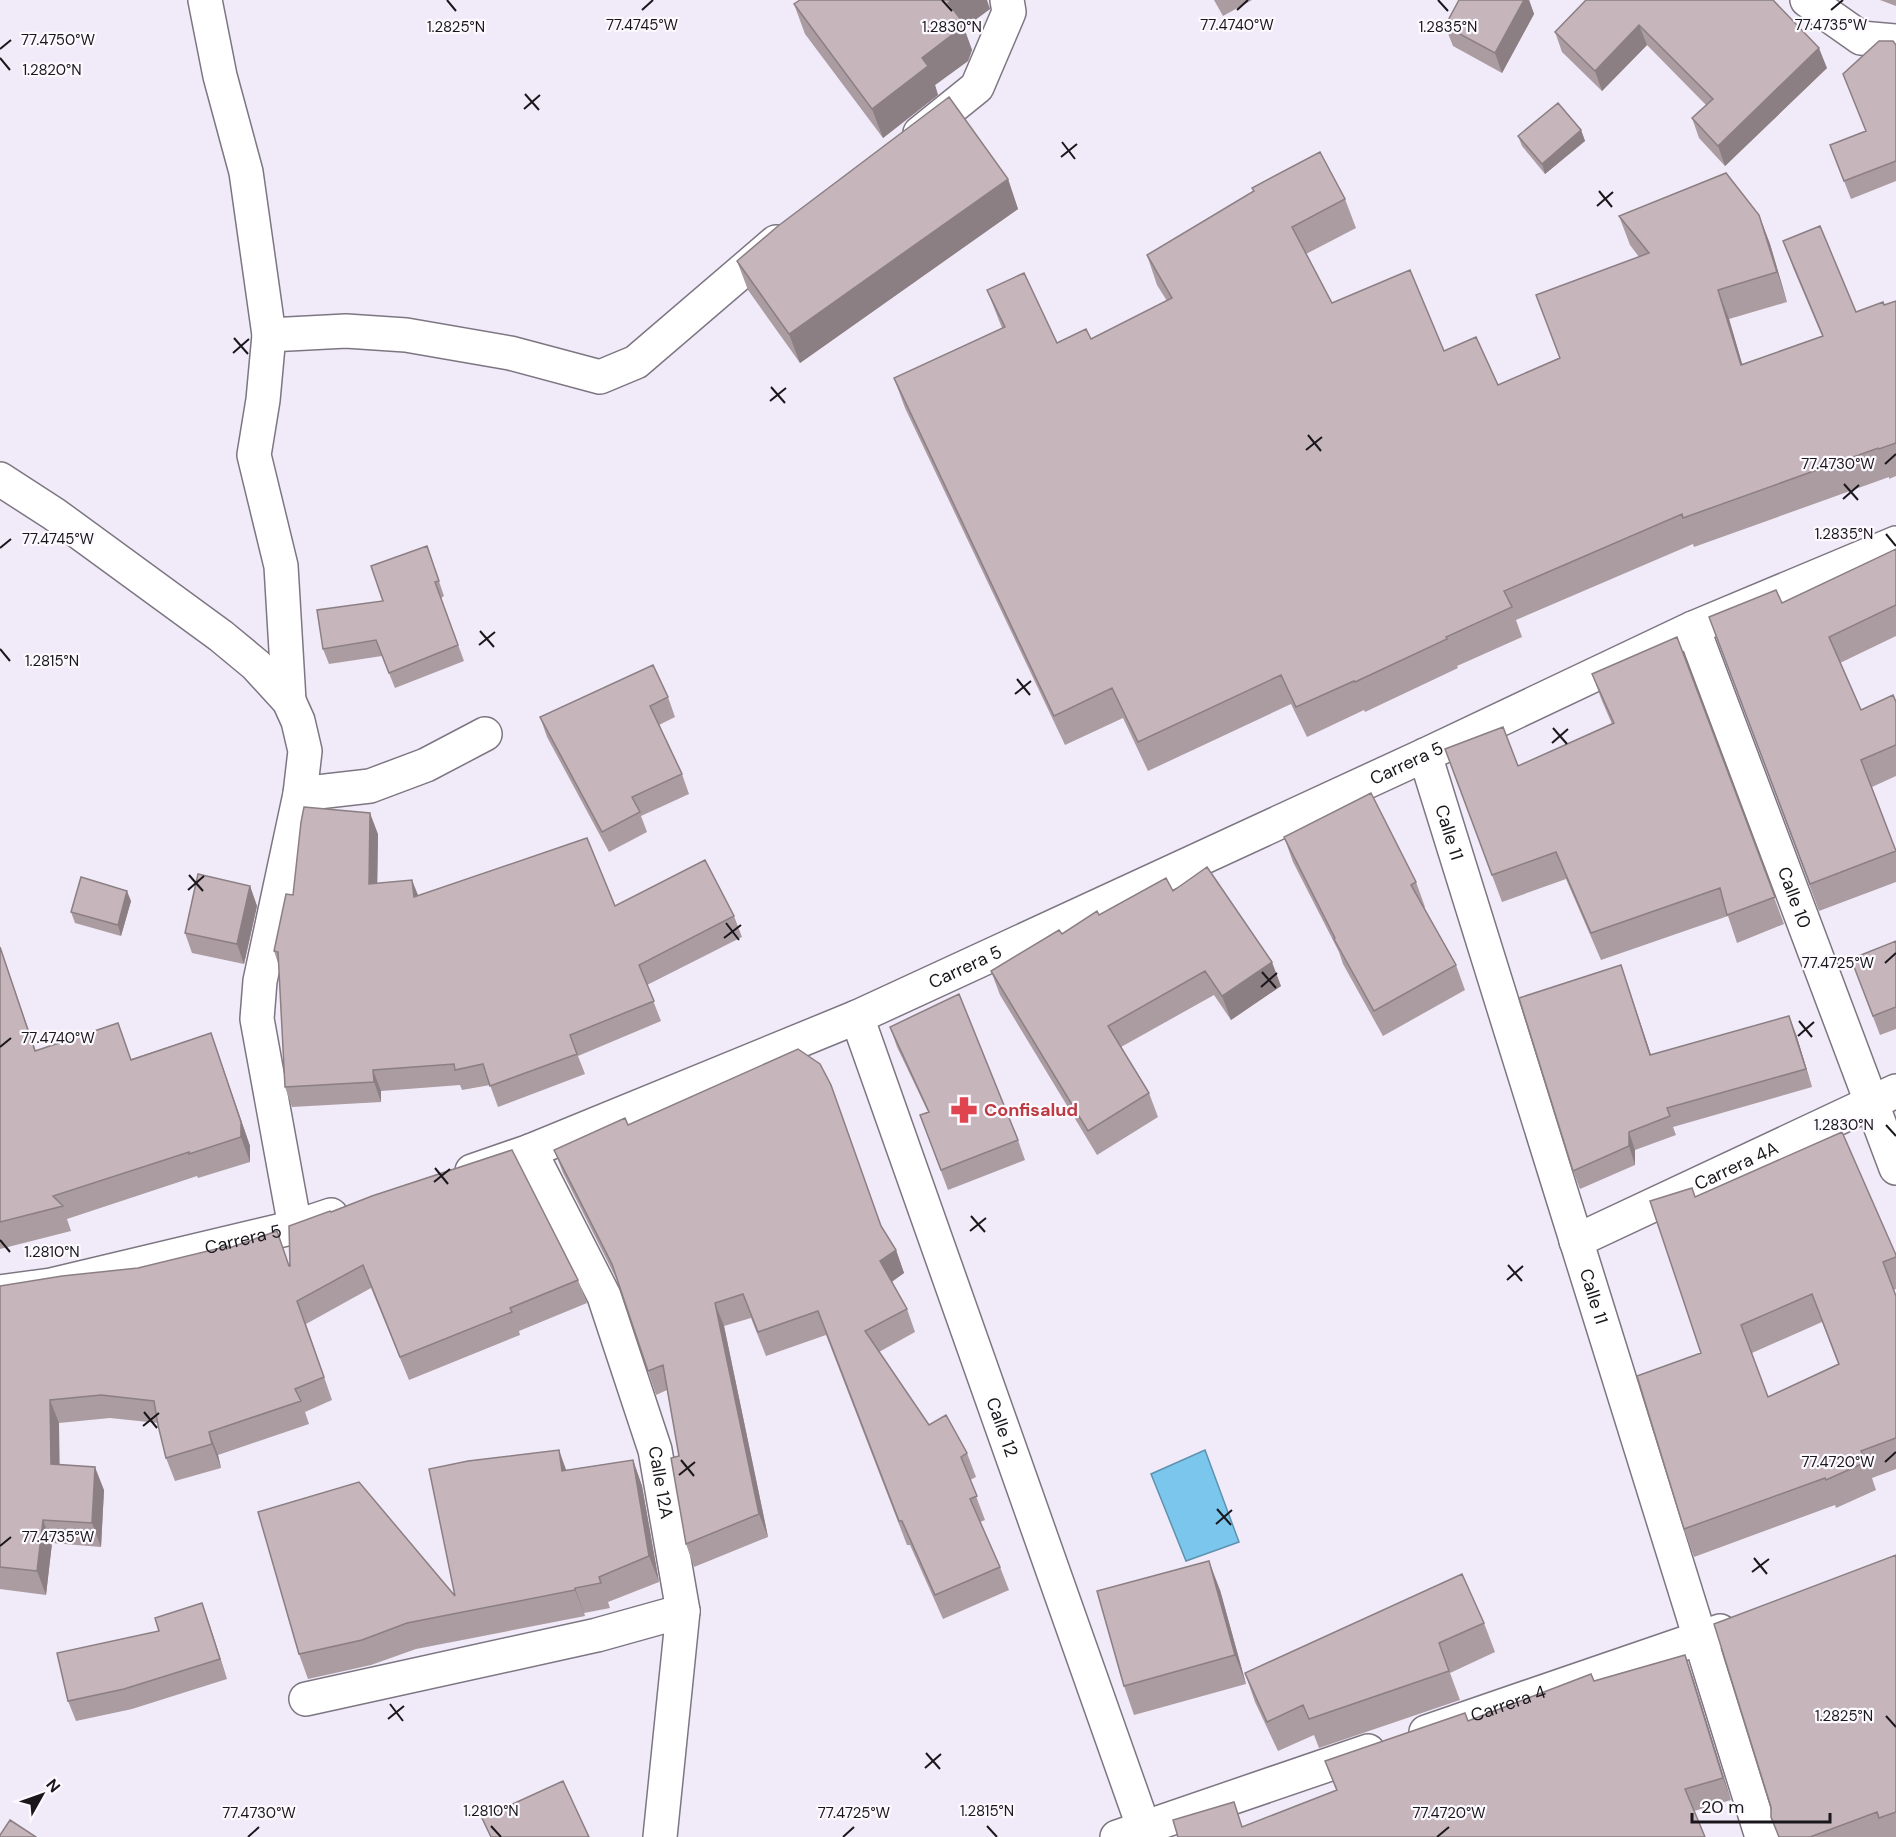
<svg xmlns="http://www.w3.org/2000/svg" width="1896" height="1837" font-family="'DM Sans',sans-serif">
  <rect width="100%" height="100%" fill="#f1eaf8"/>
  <path fill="#7bc6ed" stroke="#5e92ae" stroke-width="1.5" d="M 1205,1450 L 1239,1542 L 1186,1561 L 1151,1474 Z"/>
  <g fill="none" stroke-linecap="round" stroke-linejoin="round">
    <defs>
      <g id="minor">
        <path d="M 205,0 L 220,76 L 246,172 L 269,335 L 263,400 L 254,455 L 281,566 L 289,701"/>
        <path d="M 1807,0 L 1861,38 L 1896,41"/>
        <path d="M 920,133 L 977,87 L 1009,12 L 1007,0"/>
        <path d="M 269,335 L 346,331 L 406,335 L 510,353 L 600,377 L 636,362 L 776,242"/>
        <path d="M 0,479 L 54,514 L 221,636 L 256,665 L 289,701 L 298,721 L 305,751 L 300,794 L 260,981 L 257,1019 L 295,1227"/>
        <path id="s1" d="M 1693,628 L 1896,1168"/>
        <path id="s2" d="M 1425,755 L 1762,1837"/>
        <path d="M 300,794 L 370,786 L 426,765 L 485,734"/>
        <path id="s3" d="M 857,1017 L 1147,1837"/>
        <path id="s4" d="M 530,1151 L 604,1296 L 655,1450 L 683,1611 L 660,1837"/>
        <path id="s5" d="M 1576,1241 L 1896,1091"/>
        <path d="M 306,1699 L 597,1635 L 683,1611"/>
        <path id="s6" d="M 1426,1732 L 1720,1631"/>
        <path d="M 1117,1837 L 1368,1751"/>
      </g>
      <g id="major">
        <path id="s7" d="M 472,1171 L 530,1151 L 857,1017 L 1425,755 L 1693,628 L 1896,543"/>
        <path id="s8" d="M 0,1292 L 51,1285 L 295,1227 L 331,1215"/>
      </g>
    </defs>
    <use href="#minor" stroke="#7d7682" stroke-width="36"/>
    <use href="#major" stroke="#7d7682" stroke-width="36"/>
    <use href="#minor" stroke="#fff" stroke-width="33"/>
    <use href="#major" stroke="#fff" stroke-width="33"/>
  </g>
  <path fill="#aa9ca1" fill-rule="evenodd" d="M 1214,0 L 1252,0 L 1223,16 Z
    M 1459,0 L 1529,0 L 1534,14 L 1502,73 L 1453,46 L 1445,26 Z
    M 1586,0 L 1827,68 L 1725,166 L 1699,138 L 1692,118 L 1706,105 L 1647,45 L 1602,91 L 1562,52 L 1555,32 Z
    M 1880,0 L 1896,0 L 1896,6 Z
    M 794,4 L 989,6 L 990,9 L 964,28 L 972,50 L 968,61 L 935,85 L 938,95 L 883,138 L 805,34 Z
    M 1896,45 L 1896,181 L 1851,199 L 1830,145 L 1866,131 L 1843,74 Z
    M 1581,130 L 1585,141 L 1545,174 L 1522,146 L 1518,136 Z
    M 1008,179 L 1018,209 L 800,363 L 748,290 L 737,261 Z
    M 1345,199 L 1356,228 L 1306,254 L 1332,303 L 1444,351 L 1498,385 L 1559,358 L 1639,257 L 1630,245 L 1619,216 L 1759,215 L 1770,244 L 1787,302 L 1729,319 L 1742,364 L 1822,336 L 1794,270 L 1783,241 L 1856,312 L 1884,305 L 1896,301 L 1896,476 L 1889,479 L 1889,477 L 1694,547 L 1693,544 L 1516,620 L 1522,637 L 1457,666 L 1458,668 L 1365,712 L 1364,710 L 1307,737 L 1291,704 L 1148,771 L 1123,718 L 1065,745 L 905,408 L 894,378 L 1002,328 L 987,290 L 1057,343 L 1091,339 L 1167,301 L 1157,285 L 1147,255 Z
    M 427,546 L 444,596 L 441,598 L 464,661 L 395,688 L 382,656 L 329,664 L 323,649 L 383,601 Z
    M 1896,549 L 1896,636 L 1840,663 L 1861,710 L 1896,702 L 1896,776 L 1872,787 L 1896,851 L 1896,882 L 1819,911 L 1709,617 L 1782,603 Z
    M 1677,637 L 1784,924 L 1737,943 L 1728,916 L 1601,960 L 1566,879 L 1502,902 L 1445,749 L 1518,766 L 1612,724 L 1602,701 L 1592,674 Z
    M 668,697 L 675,717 L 659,725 L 682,774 L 689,794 L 641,816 L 647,832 L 609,852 L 547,737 L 540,717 Z
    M 378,834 L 377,883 L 418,896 L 615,906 L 734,916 L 742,937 L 647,985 L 661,1021 L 578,1056 L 585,1074 L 498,1107 L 490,1085 L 462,1090 L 460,1085 L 381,1091 L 381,1102 L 292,1107 L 285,1087 L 279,966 L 274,951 L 293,895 Z
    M 1284,837 L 1416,882 L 1425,907 L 1424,908 L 1456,965 L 1465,990 L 1383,1036 L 1343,964 L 1339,952 L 1293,862 Z
    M 250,886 L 257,906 L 244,964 L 192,953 L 185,933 Z
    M 1173,891 L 1281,986 L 1231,1020 L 1214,995 L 1121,1047 L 1149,1093 L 1158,1117 L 1097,1155 L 1000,995 L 991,971 L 1099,915 Z
    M 131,901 L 121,936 L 75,923 L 71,912 Z
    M 1896,941 L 1896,1029 L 1880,1035 L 1858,978 Z
    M 0,947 L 36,1051 L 131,1059 L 211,1033 L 250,1146 L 250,1162 L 198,1178 L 197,1176 L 67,1219 L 71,1231 L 0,1249 Z
    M 1627,983 L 1651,1055 L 1796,1034 L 1812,1087 L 1673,1127 L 1676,1135 L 1635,1150 L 1635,1165 L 1580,1189 L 1573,1171 Z
    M 890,1027 L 1018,1140 L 1025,1160 L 948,1190 L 920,1115 L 928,1112 L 897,1047 Z
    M 628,1125 L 881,1228 L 896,1250 L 904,1273 L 892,1282 L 907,1309 L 915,1332 L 879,1352 L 929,1425 L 967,1453 L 976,1477 L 970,1480 L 985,1520 L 980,1522 L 1000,1567 L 1009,1590 L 943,1619 L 910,1545 L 907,1545 L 826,1335 L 766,1356 L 751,1318 L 724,1326 L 768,1537 L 694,1567 L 686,1544 L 679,1456 L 667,1390 L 656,1395 L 619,1284 L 563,1173 L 554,1150 Z
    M 1696,1197 L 1896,1255 L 1896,1289 L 1894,1290 L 1896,1296 L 1896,1469 L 1872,1478 L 1876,1490 L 1836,1508 L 1835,1505 L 1694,1557 L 1684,1529 L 1701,1353 ZM 1822,1322 L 1838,1364 L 1768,1397 L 1752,1353 Z
    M 331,1212 L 578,1280 L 587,1303 L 519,1331 L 520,1335 L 409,1380 L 371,1288 L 306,1324 L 332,1400 L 305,1412 L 309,1424 L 218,1455 L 221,1468 L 175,1481 L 166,1458 L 158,1423 L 110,1418 L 59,1423 L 59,1465 L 104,1490 L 101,1547 L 52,1543 L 46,1595 L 0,1589 L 0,1286 L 138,1268 L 229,1248 L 290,1266 Z
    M 633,1460 L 642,1486 L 659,1582 L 608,1602 L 610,1608 L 584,1613 L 585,1616 L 416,1649 L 371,1665 L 308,1679 L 299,1654 L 455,1596 L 566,1470 Z
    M 1896,1555 L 1896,1837 L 1778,1837 Z
    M 1220,1590 L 1246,1684 L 1134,1715 L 1124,1686 Z
    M 202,1603 L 227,1679 L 132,1709 L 76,1721 L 68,1701 L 159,1631 Z
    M 1484,1623 L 1495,1652 L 1450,1673 L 1460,1700 L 1319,1748 L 1314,1735 L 1278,1751 L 1255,1702 L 1245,1673 Z
    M 1685,1655 L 1693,1678 L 1731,1800 L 1694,1811 L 1243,1827 L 1336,1790 L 1325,1761 L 1468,1721 L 1594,1681 Z"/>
  <path fill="#8b7f83" d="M 952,0 L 987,0 L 990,9 L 964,28 L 972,50 L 968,61 L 935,85 L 938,95 L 883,138 L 872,109 L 922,58 L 948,3 Z
    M 1524,0 L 1529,0 L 1534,14 L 1502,73 L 1495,53 Z
    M 1639,25 L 1647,45 L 1602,91 L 1595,71 Z
    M 1819,48 L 1827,68 L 1725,166 L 1718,146 Z
    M 1581,130 L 1585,141 L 1545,174 L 1542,164 Z
    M 1008,179 L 1018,209 L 800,363 L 789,334 Z
    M 1759,215 L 1770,244 L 1787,302 L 1777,272 Z
    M 1718,290 L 1729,319 L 1751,394 L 1741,365 Z
    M 370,813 L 378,834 L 377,904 L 369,884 Z
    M 412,880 L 420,900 L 414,897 Z
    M 250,886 L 257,906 L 244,964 L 237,944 Z
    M 127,891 L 131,901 L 121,936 L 118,925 Z
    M 1272,962 L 1281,986 L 1231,1020 L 1222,996 Z
    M 1621,965 L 1657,1073 L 1650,1055 Z
    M 1789,1016 L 1796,1034 L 1812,1087 L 1806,1069 Z
    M 211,1033 L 250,1146 L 250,1162 L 241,1137 Z
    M 373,1070 L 381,1091 L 381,1102 L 374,1082 Z
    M 1629,1132 L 1635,1150 L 1635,1165 L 1629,1146 Z
    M 896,1250 L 904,1273 L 888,1284 L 880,1261 Z
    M 715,1303 L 724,1326 L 768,1537 L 759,1514 Z
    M 50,1400 L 59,1423 L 60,1488 L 51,1464 Z
    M 209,1432 L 218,1455 L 221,1468 L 212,1444 Z
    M 559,1450 L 568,1475 L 562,1471 Z
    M 633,1460 L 642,1486 L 659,1582 L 649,1556 Z
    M 95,1467 L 104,1490 L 101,1547 L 92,1523 Z
    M 43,1520 L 52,1543 L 46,1595 L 37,1571 Z
    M 1209,1561 L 1220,1590 L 1246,1684 L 1235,1655 Z
    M 575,1588 L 584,1613 L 585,1616 L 575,1590 Z
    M 202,1603 L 209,1623 L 227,1679 L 220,1659 Z
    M 1685,1655 L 1693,1678 L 1731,1800 L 1723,1778 Z"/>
  <path fill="#c6b5bb" stroke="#8b7f83" stroke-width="1.5" fill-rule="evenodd" d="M 800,0 L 952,0 L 948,3 L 962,21 L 957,31 L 922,58 L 928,66 L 872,109 L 794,4 Z
    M 1459,0 L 1524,0 L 1495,53 L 1445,26 Z
    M 1586,0 L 1773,0 L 1819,48 L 1718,146 L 1692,118 L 1713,99 L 1639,25 L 1595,71 L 1555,32 Z
    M 1879,41 L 1893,41 L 1896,45 L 1896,161 L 1844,181 L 1830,145 L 1866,131 L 1843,74 Z
    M 949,97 L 1008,179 L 789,334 L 737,261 L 778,226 Z
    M 1558,103 L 1581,130 L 1542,164 L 1518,136 Z
    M 1320,152 L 1345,199 L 1292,227 L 1332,303 L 1410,270 L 1444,351 L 1476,337 L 1498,385 L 1560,358 L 1536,295 L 1649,253 L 1619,216 L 1726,173 L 1759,215 L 1777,272 L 1718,290 L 1741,365 L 1823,336 L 1783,241 L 1820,226 L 1856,312 L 1883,302 L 1884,305 L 1896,301 L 1896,443 L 1879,449 L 1878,448 L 1683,518 L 1682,514 L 1504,591 L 1512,607 L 1446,637 L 1447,639 L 1355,682 L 1354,681 L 1296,707 L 1281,675 L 1138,742 L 1112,688 L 1054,716 L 894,378 L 1005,327 L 987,290 L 1024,273 L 1057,343 L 1086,329 L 1091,339 L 1172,298 L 1147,255 L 1254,191 L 1252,188 Z
    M 427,546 L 439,581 L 435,582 L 458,645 L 389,673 L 376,640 L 323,649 L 317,610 L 383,601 L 371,566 Z
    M 1896,549 L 1896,605 L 1829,637 L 1861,710 L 1893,695 L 1896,702 L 1896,745 L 1861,760 L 1896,851 L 1810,884 L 1709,617 L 1776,590 L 1782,603 Z
    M 1677,637 L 1775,897 L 1727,915 L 1720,888 L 1591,933 L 1556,852 L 1492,875 L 1445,749 L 1503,727 L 1518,766 L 1614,723 L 1592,674 Z
    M 653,665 L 668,697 L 650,706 L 682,774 L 632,797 L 640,812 L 602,832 L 540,717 Z
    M 1371,793 L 1416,882 L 1411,885 L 1456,965 L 1374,1011 L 1334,939 L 1335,938 L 1284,837 Z
    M 304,807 L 370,813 L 369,884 L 412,880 L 414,897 L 587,838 L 615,906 L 705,860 L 734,916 L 639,965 L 654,1001 L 570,1035 L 577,1054 L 490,1086 L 483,1064 L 455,1070 L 454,1064 L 373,1070 L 374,1082 L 285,1087 L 278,952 L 274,951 L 286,894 L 293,895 L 301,822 Z
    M 1207,867 L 1272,962 L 1222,996 L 1205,971 L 1108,1026 L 1149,1093 L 1088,1131 L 991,971 L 1059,930 L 1062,934 L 1097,911 L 1099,915 L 1166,878 L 1173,891 Z
    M 198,874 L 250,886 L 237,944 L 185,933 Z
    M 81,877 L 127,891 L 118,925 L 71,912 Z
    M 1896,941 L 1896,1007 L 1873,1016 L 1851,959 Z
    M 0,947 L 35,1051 L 118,1023 L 131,1060 L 211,1033 L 241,1122 L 241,1137 L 189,1154 L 189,1152 L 53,1196 L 63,1206 L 0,1222 Z
    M 1621,965 L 1650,1055 L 1789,1016 L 1806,1069 L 1667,1108 L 1670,1116 L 1629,1132 L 1629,1146 L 1573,1171 L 1519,998 Z
    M 959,994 L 1018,1140 L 941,1170 L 920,1115 L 929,1112 L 890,1027 Z
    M 798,1049 L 820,1064 L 831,1085 L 881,1226 L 896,1250 L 880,1261 L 907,1309 L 865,1331 L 929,1425 L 946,1415 L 967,1453 L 961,1457 L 977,1496 L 970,1499 L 1000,1567 L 935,1595 L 902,1521 L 899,1521 L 818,1311 L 758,1332 L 743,1294 L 715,1303 L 759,1514 L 686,1544 L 671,1458 L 679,1456 L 663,1365 L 648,1371 L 612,1264 L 554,1150 L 625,1118 L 628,1125 Z
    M 1842,1132 L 1896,1255 L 1896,1257 L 1883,1262 L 1896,1296 L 1896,1438 L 1861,1451 L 1866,1462 L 1826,1480 L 1825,1478 L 1684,1529 L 1637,1376 L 1701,1353 L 1650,1201 L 1692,1188 L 1695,1197 ZM 1812,1294 L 1839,1364 L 1768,1397 L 1741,1325 Z
    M 512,1150 L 578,1280 L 510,1308 L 512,1312 L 400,1357 L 363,1265 L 297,1301 L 324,1377 L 295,1389 L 301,1401 L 209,1432 L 212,1444 L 166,1458 L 158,1425 L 154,1401 L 101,1395 L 50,1400 L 51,1464 L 95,1467 L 92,1523 L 43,1520 L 37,1571 L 0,1567 L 0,1286 L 62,1276 L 138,1268 L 228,1246 L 229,1248 L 277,1231 L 289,1266 L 290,1266 L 289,1226 L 330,1211 L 331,1212 L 372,1196 Z
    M 559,1450 L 562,1471 L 633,1460 L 649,1556 L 599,1577 L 601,1583 L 575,1588 L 575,1590 L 407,1623 L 362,1640 L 299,1654 L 258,1512 L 359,1482 L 455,1596 L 429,1469 L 468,1461 Z
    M 1896,1555 L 1896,1812 L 1879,1818 L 1877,1812 L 1810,1837 L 1779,1837 L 1771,1817 L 1771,1807 L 1714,1624 Z
    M 1209,1561 L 1235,1655 L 1124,1686 L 1097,1591 Z
    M 1462,1574 L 1484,1623 L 1439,1643 L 1449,1671 L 1309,1719 L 1303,1705 L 1267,1722 L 1245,1673 Z
    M 202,1603 L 220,1659 L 124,1689 L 68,1701 L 57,1653 L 159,1631 L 155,1618 Z
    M 1685,1655 L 1723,1778 L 1685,1789 L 1705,1837 L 1178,1837 L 1173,1820 L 1234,1802 L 1242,1827 L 1337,1790 L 1325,1761 L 1465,1713 L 1468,1721 L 1591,1674 L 1594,1681 Z
    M 563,1781 L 589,1837 L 491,1837 L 482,1818 Z
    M 10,1820 L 36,1837 L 0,1837 L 0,1835 Z"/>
  <path fill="none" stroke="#1a171c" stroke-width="2" d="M 447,0 L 456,11M 942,0 L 952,11M 1438,0 L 1448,11M 642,10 L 653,0M 1237,10 L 1248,0M 1831,10 L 1843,0M 0,49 L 11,40M 0,58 L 10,70M 525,94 L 539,110M 524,109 L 540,95M 1062,142 L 1075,159M 1061,157 L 1077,144M 1599,191 L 1612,207M 1597,206 L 1613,192M 234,338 L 248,354M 233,353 L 249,339M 771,387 L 785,403M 770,401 L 786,388M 1308,435 L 1321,451M 1306,450 L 1322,437M 1885,464 L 1896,454M 1844,484 L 1858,500M 1843,499 L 1859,485M 1886,534 L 1896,546M 0,548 L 11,539M 480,631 L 494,647M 479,645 L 495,632M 0,649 L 10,661M 1017,679 L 1030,695M 1015,694 L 1031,681M 1553,728 L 1567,744M 1552,743 L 1568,729M 189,875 L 203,891M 188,890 L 204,876M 726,923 L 739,940M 724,938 L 741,925M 1885,963 L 1896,953M 1262,972 L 1276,988M 1261,987 L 1277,973M 1799,1021 L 1812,1037M 1798,1036 L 1814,1022M 0,1047 L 11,1038M 1886,1125 L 1896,1136M 435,1168 L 448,1184M 434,1182 L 450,1169M 971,1216 L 985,1232M 970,1231 L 986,1218M 0,1240 L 10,1252M 1508,1265 L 1522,1281M 1507,1280 L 1523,1266M 144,1412 L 157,1428M 143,1426 L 159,1413M 681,1460 L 694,1476M 1885,1462 L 1896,1452M 679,1475 L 695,1462M 1217,1509 L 1231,1525M 1216,1524 L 1232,1510M 0,1546 L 11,1537M 1754,1558 L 1767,1574M 1752,1572 L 1769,1559M 390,1704 L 403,1721M 1886,1716 L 1896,1727M 388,1719 L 404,1706M 926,1753 L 940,1769M 925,1768 L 941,1754M 491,1826 L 501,1837M 987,1826 L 997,1837M 248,1837 L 259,1827M 843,1837 L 854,1827M 1437,1837 L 1449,1827"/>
  <defs>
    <symbol id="pharmacy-bare" viewBox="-9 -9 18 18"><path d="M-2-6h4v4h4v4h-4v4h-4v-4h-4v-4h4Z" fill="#e0444e" stroke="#fcf9ff" stroke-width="2.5" paint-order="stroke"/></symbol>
  </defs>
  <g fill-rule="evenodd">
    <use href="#pharmacy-bare" x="945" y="1091" width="38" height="38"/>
  </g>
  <g text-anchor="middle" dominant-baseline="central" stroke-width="4.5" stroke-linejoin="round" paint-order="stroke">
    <g font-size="18" fill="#1a171c" stroke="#fcf9ff">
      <text stroke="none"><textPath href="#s7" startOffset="1020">Carrera 5</textPath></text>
      <text stroke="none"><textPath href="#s2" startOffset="81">Calle 11</textPath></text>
      <text stroke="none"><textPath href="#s1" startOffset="288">Calle 10</textPath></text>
      <text stroke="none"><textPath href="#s7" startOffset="534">Carrera 5</textPath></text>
      <text stroke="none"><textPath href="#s5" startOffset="177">Carrera 4A</textPath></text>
      <text stroke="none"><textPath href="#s8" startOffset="249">Carrera 5</textPath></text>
      <text stroke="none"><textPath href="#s2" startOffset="567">Calle 11</textPath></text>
      <text stroke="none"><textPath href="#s3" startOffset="435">Calle 12</textPath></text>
      <text stroke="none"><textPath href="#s4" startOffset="358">Calle 12A</textPath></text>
      <text stroke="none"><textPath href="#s6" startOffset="87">Carrera 4</textPath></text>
    </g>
    <g font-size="18" font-weight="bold" fill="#be3a42" stroke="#fcf9ff" text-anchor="start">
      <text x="984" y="1110">Confisalud</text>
    </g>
  </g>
  <g font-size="15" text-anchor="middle" fill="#1a171c" stroke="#fcf9ff" stroke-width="4.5" stroke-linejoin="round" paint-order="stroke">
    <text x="642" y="30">77.4745°W</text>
    <text x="1237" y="30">77.4740°W</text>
    <text x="1831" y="30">77.4735°W</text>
    <text x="456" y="32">1.2825°N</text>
    <text x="952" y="32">1.2830°N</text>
    <text x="1448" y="32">1.2835°N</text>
    <text x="58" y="45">77.4750°W</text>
    <text x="52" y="75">1.2820°N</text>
    <text x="1838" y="469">77.4730°W</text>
    <text x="1844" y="539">1.2835°N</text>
    <text x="58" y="544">77.4745°W</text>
    <text x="52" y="666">1.2815°N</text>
    <text x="1838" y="968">77.4725°W</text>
    <text x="58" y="1043">77.4740°W</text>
    <text x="1844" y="1130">1.2830°N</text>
    <text x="52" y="1257">1.2810°N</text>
    <text x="1838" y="1467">77.4720°W</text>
    <text x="58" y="1542">77.4735°W</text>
    <text x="1844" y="1721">1.2825°N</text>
    <text x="491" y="1816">1.2810°N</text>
    <text x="987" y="1816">1.2815°N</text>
    <text x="259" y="1818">77.4730°W</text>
    <text x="854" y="1818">77.4725°W</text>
    <text x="1449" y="1818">77.4720°W</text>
  </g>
  <g transform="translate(42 1795) rotate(50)" stroke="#fcf9ff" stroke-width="4.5" paint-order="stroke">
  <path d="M0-4.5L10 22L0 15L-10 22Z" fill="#1a171c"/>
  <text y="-9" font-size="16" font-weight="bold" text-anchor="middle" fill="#1a171c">N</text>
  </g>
  <path d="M1692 1813v9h138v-9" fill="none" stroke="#1a171c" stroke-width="3"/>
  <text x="1701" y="1813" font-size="18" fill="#1a171c" stroke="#fcf9ff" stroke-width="4.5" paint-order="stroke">20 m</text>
</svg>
